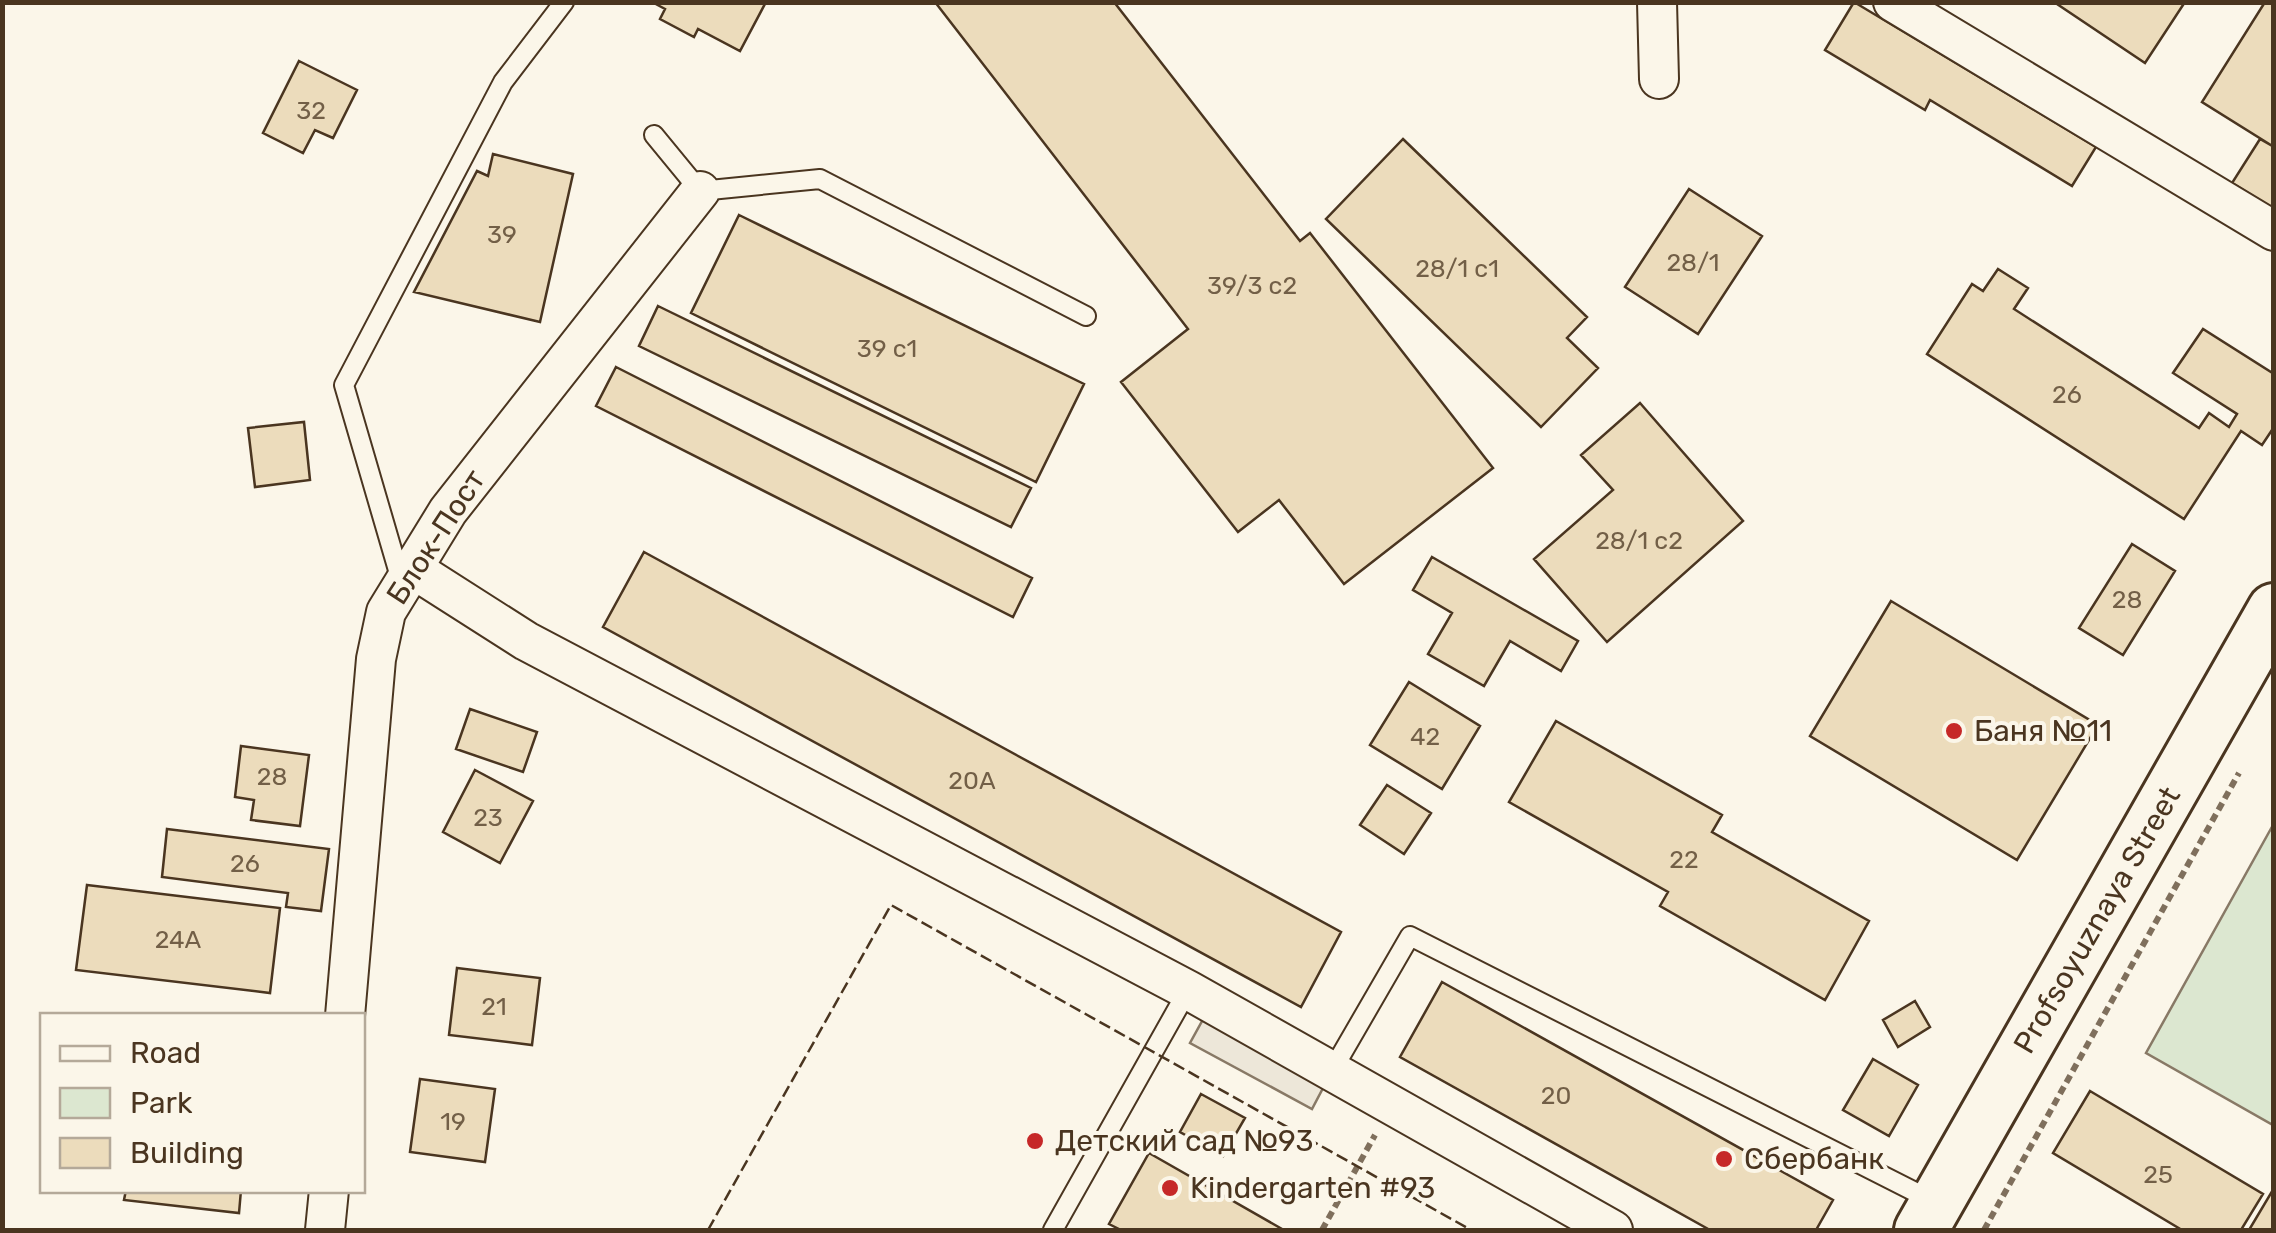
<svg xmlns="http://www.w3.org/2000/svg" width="2276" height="1233" font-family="Rubik,sans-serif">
  <rect width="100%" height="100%" fill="#fbf6e9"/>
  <path fill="#dce7d0" stroke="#887966" stroke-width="2.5" d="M 2273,825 L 2273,1125 L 2146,1053 Z"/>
  <path fill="#ede7d9" stroke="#887966" stroke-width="2.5" d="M 1212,1003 L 1333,1069 L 1312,1109 L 1190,1043 Z"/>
  <path fill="#ecdcbc" stroke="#4a3520" stroke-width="2.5" d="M 652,2 L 766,2 L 740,51 L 698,29 L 694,37 L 660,19 L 665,9 Z
    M 935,2 L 1114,2 L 1300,241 L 1310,233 L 1493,468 L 1344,584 L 1279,500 L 1238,532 L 1121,382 L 1188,329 Z
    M 1854,2 L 2096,147 L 2072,186 L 1930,100 L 1925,110 L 1825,50 Z
    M 2054,2 L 2185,2 L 2145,63 Z
    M 2265,2 L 2274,2 L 2274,147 L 2202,102 Z
    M 299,61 L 357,90 L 333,138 L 315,130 L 303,153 L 263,133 Z
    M 1403,139 L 1587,317 L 1567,338 L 1598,368 L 1541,427 L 1326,219 Z
    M 2260,139 L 2274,147 L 2274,209 L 2232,183 Z
    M 493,154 L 573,174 L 540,322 L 414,292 L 477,171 L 488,176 Z
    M 1689,189 L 1762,236 L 1698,334 L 1625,287 Z
    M 739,215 L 1084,384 L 1036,482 L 691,313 Z
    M 1998,269 L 2028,288 L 2014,309 L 2199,428 L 2209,413 L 2229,427 L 2237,414 L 2173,373 L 2203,329 L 2274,374 L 2274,427 L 2262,445 L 2241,431 L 2184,519 L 1927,354 L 1972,284 L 1983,291 Z
    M 658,306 L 1031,488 L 1011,527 L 639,346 Z
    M 616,367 L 1032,578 L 1013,617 L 596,406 Z
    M 1640,403 L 1743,521 L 1607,642 L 1534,559 L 1613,490 L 1581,455 Z
    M 304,422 L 310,480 L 255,487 L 248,428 Z
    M 2132,544 L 2175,571 L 2123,655 L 2079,628 Z
    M 644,552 L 1341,932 L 1301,1007 L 603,627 Z
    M 1432,557 L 1578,641 L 1561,671 L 1510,641 L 1484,686 L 1428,654 L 1452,613 L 1413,590 Z
    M 1891,601 L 2098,725 L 2017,860 L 1810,736 Z
    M 1409,682 L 1480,726 L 1442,789 L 1370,745 Z
    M 470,709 L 537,732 L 523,772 L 456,749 Z
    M 1556,721 L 1722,815 L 1712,832 L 1869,921 L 1825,1000 L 1660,906 L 1668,892 L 1509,802 Z
    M 241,746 L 309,755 L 300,826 L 251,820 L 254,800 L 235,797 Z
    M 475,770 L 533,801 L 500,863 L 443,832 Z
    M 1387,785 L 1431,813 L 1404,854 L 1360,825 Z
    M 167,829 L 329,849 L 321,911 L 286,907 L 288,893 L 162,877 Z
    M 87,885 L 280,908 L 270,993 L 76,970 Z
    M 457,968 L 540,978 L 532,1045 L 449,1035 Z
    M 1442,982 L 1833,1200 L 1816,1230 L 1710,1230 L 1400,1057 Z
    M 1915,1001 L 1930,1027 L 1898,1047 L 1883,1020 Z
    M 1873,1059 L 1918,1085 L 1889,1136 L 1843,1110 Z
    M 420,1079 L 495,1089 L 485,1162 L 410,1152 Z
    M 2090,1091 L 2263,1194 L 2241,1230 L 2182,1230 L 2053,1153 Z
    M 1201,1094 L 1245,1118 L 1223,1156 L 1180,1132 Z
    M 1149,1153 L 1282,1229 L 1281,1230 L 1121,1230 L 1109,1224 Z
    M 2274,1188 L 2274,1230 L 2249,1230 Z
    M 126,1190 L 241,1190 L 239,1213 L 124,1200 Z"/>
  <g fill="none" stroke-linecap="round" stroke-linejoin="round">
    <defs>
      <path id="lane" d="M 654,135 L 700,191 L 820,179 L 1086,316
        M 400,577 L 344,385 L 503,82 L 564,2
        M 1333,1069 L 1410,936 L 1931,1200
        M 1053,1230 L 1188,990"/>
      <path id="street" d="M 1657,2 L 1659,79
        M 1893,2 L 2274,231
        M 410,567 L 526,641 L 1188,990 L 1613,1230
        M 345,1016 L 376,659 L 386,612 L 448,511 L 700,191
        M 325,1230 L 329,1190"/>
      <path id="secondary" d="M 1921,1230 L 2274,610"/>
    </defs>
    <use href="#lane" stroke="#4a3520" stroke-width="22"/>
    <use href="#street" stroke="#4a3520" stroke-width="42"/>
    <use href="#secondary" stroke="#4a3520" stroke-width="58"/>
    <path stroke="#7f6f5c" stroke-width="6" stroke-dasharray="8 5" stroke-linecap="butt" d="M 1322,1230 L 1375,1135
      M 1984,1230 L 2239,773"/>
    <use href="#lane" stroke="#fbf6e9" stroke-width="18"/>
    <use href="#street" stroke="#fbf6e9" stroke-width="38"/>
    <use href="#secondary" stroke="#fbf6e9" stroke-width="52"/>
    <path stroke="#4a3520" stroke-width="2.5" stroke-dasharray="12 5" stroke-linecap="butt" d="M 708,1230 L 891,905 L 1471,1230"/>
  </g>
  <g fill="#c62828" stroke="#fbf6e9" stroke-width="4">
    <circle cx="1954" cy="731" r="10"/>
    <circle cx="1035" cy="1141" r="10"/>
    <circle cx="1724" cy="1159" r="10"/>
    <circle cx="1170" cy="1188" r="10"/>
  </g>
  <g text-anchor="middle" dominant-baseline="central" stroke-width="8" stroke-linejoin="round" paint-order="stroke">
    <g font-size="25" fill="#725f47">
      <text x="311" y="110">32</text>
      <text x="502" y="234">39</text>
      <text x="1693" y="262">28/1</text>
      <text x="1457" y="268">28/1 с1</text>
      <text x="1252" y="285">39/3 с2</text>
      <text x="887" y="348">39 с1</text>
      <text x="2067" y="394">26</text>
      <text x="1639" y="540">28/1 с2</text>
      <text x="2127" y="599">28</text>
      <text x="1425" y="736">42</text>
      <text x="272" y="776">28</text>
      <text x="972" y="780">20А</text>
      <text x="488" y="817">23</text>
      <text x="1684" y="859">22</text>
      <text x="245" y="863">26</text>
      <text x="178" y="939">24А</text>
      <text x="494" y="1006">21</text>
      <text x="1556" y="1095">20</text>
      <text x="453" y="1121">19</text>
      <text x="2158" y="1174">25</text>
    </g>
    <g font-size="30" fill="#4a3520" stroke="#fbf6e9">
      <text transform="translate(436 537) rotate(-57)">Блок-Пост</text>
      <text transform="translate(2097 920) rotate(-60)">Profsoyuznaya Street</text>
    </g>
    <g font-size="30" fill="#4a3520" stroke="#fbf6e9" text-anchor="start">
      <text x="1974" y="731">Баня №11</text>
      <text x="1055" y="1141">Детский сад №93</text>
      <text x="1744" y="1159">Сбербанк</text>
      <text x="1190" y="1188">Kindergarten #93</text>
    </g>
  </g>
  <rect width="2276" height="1233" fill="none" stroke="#4a3520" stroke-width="10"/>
  <rect x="40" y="1013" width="325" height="180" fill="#fbf6e9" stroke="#b4a999" stroke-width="2.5"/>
  <rect x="60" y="1046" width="50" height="15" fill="#fbf6e9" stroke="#b4a999" stroke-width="2.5"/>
  <text x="130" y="1063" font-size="30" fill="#4a3520">Road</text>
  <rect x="60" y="1088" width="50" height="30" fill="#dce7d0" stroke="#b4a999" stroke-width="2.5"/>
  <text x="130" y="1113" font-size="30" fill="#4a3520">Park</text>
  <rect x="60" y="1138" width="50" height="30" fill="#ecdcbc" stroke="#b4a999" stroke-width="2.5"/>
  <text x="130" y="1163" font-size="30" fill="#4a3520">Building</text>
</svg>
